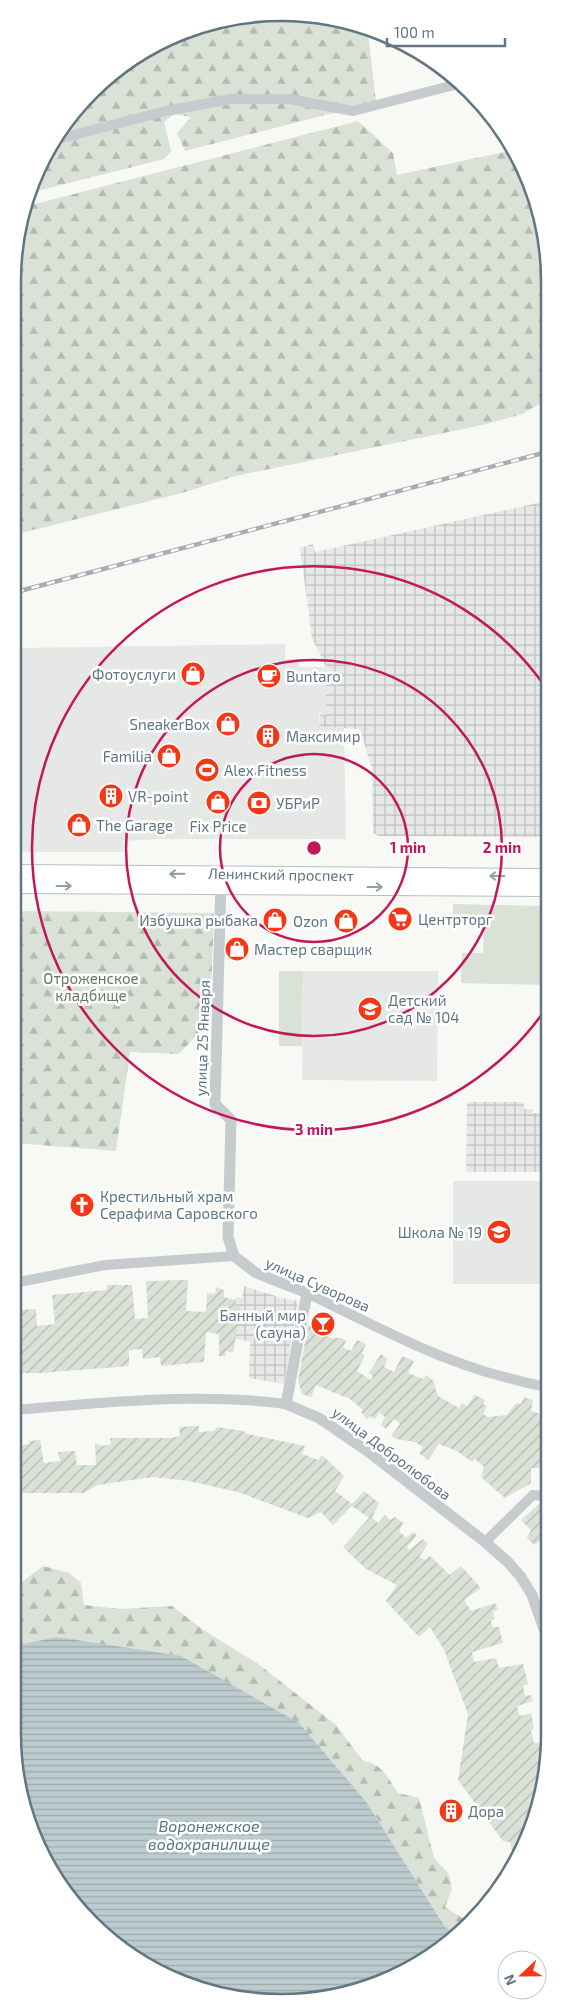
<svg xmlns="http://www.w3.org/2000/svg" width="562" height="2015" font-family="'Exo 2',sans-serif">
  <defs>
    <pattern id="industrial-grid" width="8" height="8" patternUnits="userSpaceOnUse" patternTransform="scale(1.25)"><rect width="8" height="8" fill="#e6e8e6"/><path d="M0 4h8M4 0v8" fill="none" stroke="#bec1c0"/></pattern>
    <pattern id="forest-firs" width="22" height="20" patternUnits="userSpaceOnUse" patternTransform="scale(1.25)"><rect width="22" height="20" fill="#dae1d6"/><path d="M5 1l3.5 6h-7zM16 11l3.5 6h-7z" fill="#b4bbb3"/></pattern>
    <pattern id="garden-furrows" width="10" height="10" patternUnits="userSpaceOnUse" patternTransform="scale(1.25)"><rect width="10" height="10" fill="#dae1d6"/><path d="M-1 1l2-2M0 10L10 0M9 11l2-2" fill="none" stroke="#b4bbb3"/></pattern>
    <pattern id="water-rules" width="6" height="5" patternUnits="userSpaceOnUse" patternTransform="scale(1.25)"><rect width="6" height="5" fill="#bccbce"/><path d="M0 2.5h6" fill="none" stroke="#9caaad"/></pattern>
  </defs>
  <rect width="100%" height="100%" fill="#f8f8f5"/>
  <path fill="#e6e8e6" d="M 285,644 L 285,659 L 299,659 L 299,667 L 326,667 L 326,715 L 319,715 L 319,727 L 344,728 L 346,839 L 156,839 L 123,841 L 123,852 L 16,852 L 16,648 Z
    M 303,971 L 438,971 L 437,1081 L 302,1080 Z
    M 453,1181 L 546,1181 L 545,1284 L 453,1284 Z"/>
  <path fill="url(#industrial-grid)" d="M 547,501 L 546,837 L 379,836 L 373,833 L 372,769 L 360,729 L 319,727 L 320,715 L 326,715 L 326,667 L 312,638 L 300,548 L 313,544 L 315,552 Z
    M 467,1102 L 524,1102 L 524,1109 L 533,1109 L 533,1113 L 541,1113 L 541,1172 L 466,1172 Z
    M 244,1286 L 282,1298 L 298,1301 L 284,1384 L 249,1378 L 250,1341 L 234,1339 L 240,1308 L 235,1307 L 236,1297 L 242,1298 Z"/>
  <path fill="url(#forest-firs)" d="M 228,18 L 333,18 L 371,32 L 368,33 L 376,102 L 185,151 L 177,133 L 191,117 L 174,114 L 164,122 L 171,151 L 164,159 L 33,192 L 58,132 L 132,58 Z
    M 358,121 L 393,153 L 397,175 L 514,150 L 522,163 L 547,246 L 547,400 L 522,414 L 487,424 L 236,476 L 182,493 L 17,534 L 18,229 L 27,206 Z
    M 15,911 L 214,913 L 210,1021 L 179,1054 L 130,1052 L 116,1151 L 15,1143 Z
    M 43,1566 L 69,1573 L 81,1583 L 84,1605 L 120,1609 L 172,1606 L 205,1631 L 257,1663 L 336,1725 L 363,1761 C 383,1764 387,1777 398,1793 L 419,1798 L 434,1858 L 449,1874 L 452,1889 L 445,1907 L 467,1921 L 452,1938 L 367,1803 L 57,1637 L 13,1646 L 13,1589 Z"/>
  <path fill="#dae1d6" d="M 453,904 L 546,906 L 543,953 L 546,954 L 546,985 L 461,983 L 462,953 L 483,953 L 484,931 L 453,915 Z
    M 279,971 L 303,971 L 302,1046 L 279,1046 Z"/>
  <path fill="url(#garden-furrows)" d="M 188,1280 L 186,1311 L 206,1312 L 207,1293 L 215,1294 L 216,1287 L 224,1290 L 224,1297 L 236,1300 L 235,1306 L 240,1308 L 233,1353 L 226,1351 L 225,1356 L 219,1356 L 219,1334 L 206,1332 L 204,1362 L 161,1366 L 160,1357 L 143,1359 L 142,1349 L 129,1350 L 129,1366 L 40,1373 L 14,1373 L 14,1354 L 22,1352 L 21,1332 L 14,1331 L 14,1310 L 36,1309 L 37,1326 L 55,1324 L 52,1295 L 107,1290 L 107,1285 L 132,1285 L 135,1319 L 148,1318 L 146,1281 Z
    M 308,1325 L 331,1338 L 341,1338 L 346,1341 L 343,1347 L 351,1351 L 357,1340 L 366,1344 L 362,1353 L 365,1356 L 357,1371 L 371,1380 L 373,1376 L 369,1373 L 381,1354 L 387,1359 L 384,1367 L 394,1372 L 402,1356 L 414,1361 L 408,1373 L 423,1379 L 426,1375 L 433,1380 L 438,1396 L 459,1408 L 462,1403 L 467,1406 L 475,1395 L 485,1400 L 483,1404 L 487,1406 L 483,1414 L 488,1417 L 507,1415 L 516,1403 L 521,1404 L 524,1397 L 533,1400 L 531,1411 L 543,1415 L 545,1409 L 545,1468 L 531,1468 L 531,1483 L 505,1498 L 481,1477 L 484,1467 L 475,1459 L 472,1462 L 457,1451 L 439,1444 L 428,1460 L 419,1453 L 423,1447 C 410,1437 401,1443 391,1436 L 400,1424 L 394,1419 L 386,1429 L 381,1425 L 385,1417 L 379,1412 L 375,1419 L 370,1416 L 367,1419 L 361,1412 L 363,1410 L 350,1399 L 316,1385 L 311,1397 L 302,1394 L 298,1381 Z
    M 193,1426 L 199,1426 L 199,1432 L 214,1431 L 217,1427 L 243,1431 L 248,1434 L 305,1446 L 302,1454 L 318,1460 L 322,1455 L 344,1476 L 335,1491 L 352,1504 L 364,1491 L 379,1503 L 372,1518 L 378,1523 L 385,1515 L 390,1520 L 395,1517 L 403,1523 L 399,1531 L 406,1538 L 413,1532 L 417,1535 L 407,1547 L 409,1550 L 423,1539 L 428,1544 L 419,1557 L 425,1560 L 430,1556 L 450,1575 L 461,1566 L 481,1588 L 464,1600 L 471,1611 L 495,1603 L 498,1610 L 493,1611 L 494,1619 L 491,1620 L 492,1627 L 499,1627 L 503,1643 L 472,1652 L 474,1662 L 496,1658 L 499,1668 L 523,1664 L 528,1684 L 523,1686 L 525,1696 L 531,1695 L 533,1701 L 517,1706 L 520,1716 L 531,1713 L 534,1728 L 531,1730 L 534,1743 L 539,1743 L 544,1754 L 544,1766 L 540,1768 L 544,1786 L 513,1868 L 510,1873 L 506,1862 L 514,1859 L 510,1842 L 503,1841 L 458,1780 L 468,1714 L 444,1650 L 430,1627 L 419,1637 L 386,1601 L 397,1585 L 366,1569 L 343,1547 L 369,1518 L 352,1506 L 333,1525 L 321,1512 L 308,1518 L 238,1492 L 189,1481 L 153,1477 L 97,1485 L 84,1493 L 13,1493 L 13,1459 L 19,1458 L 18,1446 L 29,1444 L 29,1441 L 40,1440 L 44,1463 L 60,1461 L 58,1452 L 75,1451 L 77,1465 L 96,1465 L 95,1443 L 103,1446 L 111,1444 L 110,1438 L 172,1438 L 180,1436 L 179,1427 Z
    M 540,1503 L 545,1503 L 545,1546 L 540,1541 L 534,1545 L 527,1538 L 531,1530 L 521,1520 Z"/>
  <path fill="url(#water-rules)" d="M 57,1637 L 181,1656 L 299,1723 L 367,1803 L 452,1938 L 444,1947 L 351,1993 L 263,2002 L 162,1975 L 79,1911 L 33,1836 L 13,1734 L 13,1646 Z"/>
  <g fill="none" stroke-linecap="round" stroke-linejoin="round">
    <defs>
      <path id="secondary" d="M 15,872 L 546,876
        M 15,886 L 546,889"/>
    </defs>
    <use href="#secondary" stroke="#b7bec2" stroke-width="16"/>
    <path stroke="#c6cbce" stroke-width="10" d="M 54,140 L 166,111 L 231,99 L 289,99 L 353,111 L 458,84
      M 14,1283 L 105,1265 L 234,1256
      M 307,1293 C 371,1324 435,1359 504,1377 C 518,1380 531,1385 545,1386
      M 14,1410 C 104,1403 196,1392 286,1404
      M 485,1542 L 533,1495 L 545,1496"/>
    <path stroke="#c6cbce" stroke-width="11" d="M 221,880 L 215,1104 L 231,1120 L 228,1237 L 234,1256 L 256,1273 L 307,1293 L 286,1404 L 319,1418 L 366,1450 L 485,1542 L 508,1562 L 521,1577 L 532,1595 L 545,1632"/>
    <use href="#secondary" stroke="#fff" stroke-width="14"/>
    <defs>
      <path id="rail" d="M 16,592 L 547,452"/>
    </defs>
    <use href="#rail" stroke="#a5aeb3" stroke-width="4.5"/>
    <use href="#rail" stroke="#fff" stroke-width="2.5" stroke-dasharray="8" stroke-linecap="butt"/>
  </g>
  <defs><path id="oneway-shaft" d="M-6 0H5M1.5-3L5.5 0L1.5 3" fill="none" stroke-width="1.6" stroke-linecap="round" stroke-linejoin="round" transform="scale(1.25)"/></defs>
  <g stroke="#90a0a8">
    <use href="#oneway-shaft" transform="translate(177 874) rotate(179)"/>
    <use href="#oneway-shaft" transform="translate(497 876) rotate(-180)"/>
    <use href="#oneway-shaft" transform="translate(64 886)"/>
    <use href="#oneway-shaft" transform="translate(375 887)"/>
  </g>
  <g fill="none" stroke="#c2185b" stroke-width="2.5">
    <circle cx="314" cy="848" r="94"/>
    <circle cx="314" cy="848" r="188"/>
    <path d="M545 1010A282 282 0 1 1 546 688"/>
  </g>
  <defs>
    <symbol id="shop-disc" viewBox="-11 -11 22 22"><circle r="9.5" fill="#f53718" stroke="#fff"/><path d="M-5-2.5h2.3a2.7 3.5 0 0 1 5.4 0H5L5.5 6h-11ZM-1.5-2.5h3a1.5 2.3 0 0 0-3 0Z" fill="#fff"/></symbol>
    <symbol id="cafe-disc" viewBox="-11 -11 22 22"><circle r="9.5" fill="#f53718" stroke="#fff"/><path d="M-5.5-4.5H6V0H3Q3 3.5 0 3.5H-2.5Q-5.5 3.5-5.5 0ZM3-3.2v2h1.7v-2ZM-6 4.5H4V6H-6Z" fill="#fff"/></symbol>
    <symbol id="building-disc" viewBox="-11 -11 22 22"><circle r="9.5" fill="#f53718" stroke="#fff"/><path d="M-4-6H4V6H1V3H-1V6H-4ZM-2.5-4.3h1.7v1.8h-1.7ZM.8-4.3h1.7v1.8H.8ZM-2.5-1h1.7V.8h-1.7ZM.8-1h1.7V.8H.8Z" fill="#fff"/></symbol>
    <symbol id="stadium-disc" viewBox="-11 -11 22 22"><circle r="9.5" fill="#f53718" stroke="#fff"/><path d="M0-5a6.5 5 0 1 0 0 10a6.5 5 0 1 0 0-10ZM-3.5-1.8h7v3.6h-7Z" fill="#fff"/></symbol>
    <symbol id="bank-disc" viewBox="-11 -11 22 22"><circle r="9.5" fill="#f53718" stroke="#fff"/><path d="M-6-4H6V4H-6ZM0-2.3a2.3 2.3 0 1 0 0 4.6a2.3 2.3 0 1 0 0-4.6Z" fill="#fff"/></symbol>
    <symbol id="supermarket-disc" viewBox="-11 -11 22 22"><circle r="9.5" fill="#f53718" stroke="#fff"/><path d="M-6-5.5h2.5l.6 2H6L4.5 2H-2.5L-4.4-4H-6ZM-1.5 3.2a1.3 1.3 0 1 0 .1 0ZM3 3.2a1.3 1.3 0 1 0 .1 0Z" fill="#fff"/></symbol>
    <symbol id="school-disc" viewBox="-11 -11 22 22"><circle r="9.5" fill="#f53718" stroke="#fff"/><path d="M0-5L7-2L0 1L-7-2ZM-4 1L0 2.5L4 1V4Q0 6-4 4Z" fill="#fff"/></symbol>
    <symbol id="church-disc" viewBox="-11 -11 22 22"><circle r="9.5" fill="#f53718" stroke="#fff"/><path d="M-1.2-6h2.4v3.5h3.3v2.4h-3.3V6h-2.4V-.1h-3.3v-2.4h3.3Z" fill="#fff"/></symbol>
    <symbol id="bar-disc" viewBox="-11 -11 22 22"><circle r="9.5" fill="#f53718" stroke="#fff"/><path d="M-6-5H6L.8 .8V4.5H3.5V6h-7V4.5H-.8V.8Z" fill="#fff"/></symbol>
  </defs>
  <g fill-rule="evenodd">
    <use href="#shop-disc" x="179" y="660" width="28" height="28"/>
    <use href="#cafe-disc" x="255" y="662" width="28" height="28"/>
    <use href="#shop-disc" x="214" y="710" width="28" height="28"/>
    <use href="#building-disc" x="254" y="722" width="28" height="28"/>
    <use href="#shop-disc" x="155" y="742" width="28" height="28"/>
    <use href="#stadium-disc" x="193" y="756" width="28" height="28"/>
    <use href="#building-disc" x="97" y="782" width="28" height="28"/>
    <use href="#shop-disc" x="204" y="788" width="28" height="28"/>
    <use href="#bank-disc" x="245" y="789" width="28" height="28"/>
    <use href="#shop-disc" x="65" y="811" width="28" height="28"/>
    <use href="#supermarket-disc" x="386" y="905" width="28" height="28"/>
    <use href="#shop-disc" x="261" y="906" width="28" height="28"/>
    <use href="#shop-disc" x="332" y="907" width="28" height="28"/>
    <use href="#shop-disc" x="223" y="935" width="28" height="28"/>
    <use href="#school-disc" x="356" y="995" width="28" height="28"/>
    <use href="#church-disc" x="68" y="1191" width="28" height="28"/>
    <use href="#school-disc" x="485" y="1218" width="28" height="28"/>
    <use href="#bar-disc" x="309" y="1310" width="28" height="28"/>
    <use href="#building-disc" x="437" y="1797" width="28" height="28"/>
  </g>
  <g text-anchor="middle" dominant-baseline="central" stroke-width="5" stroke-linejoin="round" paint-order="stroke">
    <g font-size="15" fill="#607783" stroke="#fff" text-anchor="start">
      <text x="176" y="674" text-anchor="end">Фотоуслуги</text>
      <text x="286" y="676">Buntaro</text>
      <text x="210" y="724" text-anchor="end">SneakerBox</text>
      <text x="286" y="736">Максимир</text>
      <text x="152" y="756" text-anchor="end">Familia</text>
      <text x="224" y="770">Alex Fitness</text>
      <text x="128" y="796">VR-point</text>
      <text x="276" y="803">УБРиР</text>
      <text x="96" y="825">The Garage</text>
      <text x="218" y="826" text-anchor="middle">Fix Price</text>
      <text x="418" y="919">Центрторг</text>
      <text x="258" y="920" text-anchor="end">Избушка рыбака</text>
      <text x="328" y="921" text-anchor="end">Ozon</text>
      <text x="254" y="949">Мастер сварщик</text>
      <text x="388" y="1000">Детский<tspan x="388" dy="17">сад № 104</tspan></text>
      <text x="100" y="1196">Крестильный храм<tspan x="100" dy="17">Серафима Саровского</tspan></text>
      <text x="482" y="1232" text-anchor="end">Школа № 19</text>
      <text x="306" y="1315" text-anchor="end">Банный мир<tspan x="306" dy="17">(сауна)</tspan></text>
      <text x="468" y="1811">Дора</text>
    </g>
    <g font-size="15" fill="#607783" stroke="#fff">
      <text transform="translate(281 874) rotate(1)">Ленинский проспект</text>
      <text transform="translate(202 1038) rotate(-88)">улица 25 Января</text>
      <text transform="translate(318 1284) rotate(24)">улица Суворова</text>
      <text transform="translate(392 1453) rotate(37)">улица Добролюбова</text>
    </g>
    <g font-size="15" fill="#677a60" stroke="#fff">
      <text x="91" y="978">Отроженское<tspan x="91" dy="17">кладбище</tspan></text>
    </g>
    <g font-size="16" font-style="italic" fill="#5b787e" stroke="#fff">
      <text x="209" y="1825">Воронежское<tspan x="209" dy="18">водохранилище</tspan></text>
    </g>
  </g>
  <path d="M0 0H562V2015H0ZM281 21H281A260 260 0 0 1 541 281V1734A260 260 0 0 1 281 1994H281A260 260 0 0 1 21 1734V281A260 260 0 0 1 281 21Z" fill="#fff" fill-rule="evenodd"/>
  <path fill="none" stroke="#607783" stroke-width="2.5" d="M281 21H281A260 260 0 0 1 541 281V1734A260 260 0 0 1 281 1994H281A260 260 0 0 1 21 1734V281A260 260 0 0 1 281 21Z"/>
  <circle cx="314" cy="848" r="8" fill="#c2185b" stroke="#fff" stroke-width="2.5"/>
  <g font-size="15" text-anchor="middle" font-weight="bold" fill="#c2185b" stroke="#fff" stroke-width="5" stroke-linejoin="round" paint-order="stroke">
    <text x="408" y="853">1 min</text>
    <text x="502" y="853">2 min</text>
    <text x="314" y="1135">3 min</text>
  </g>
  <g transform="translate(522 1975) rotate(248)"><circle r="24" fill="#ffffff" stroke="#bfc9cd"/>
  <path d="M0-4L9 19L0 12L-9 19Z" fill="#f53718"/>
  <text y="-8" font-size="14" font-weight="bold" text-anchor="middle" fill="#607783">N</text>
  </g>
  <path d="M387 38v8h118v-8" fill="none" stroke="#607783" stroke-width="2.5"/>
  <text x="394" y="38" font-size="15" fill="#607783" stroke="#ffffff" stroke-width="4" paint-order="stroke">100 m</text>
</svg>
